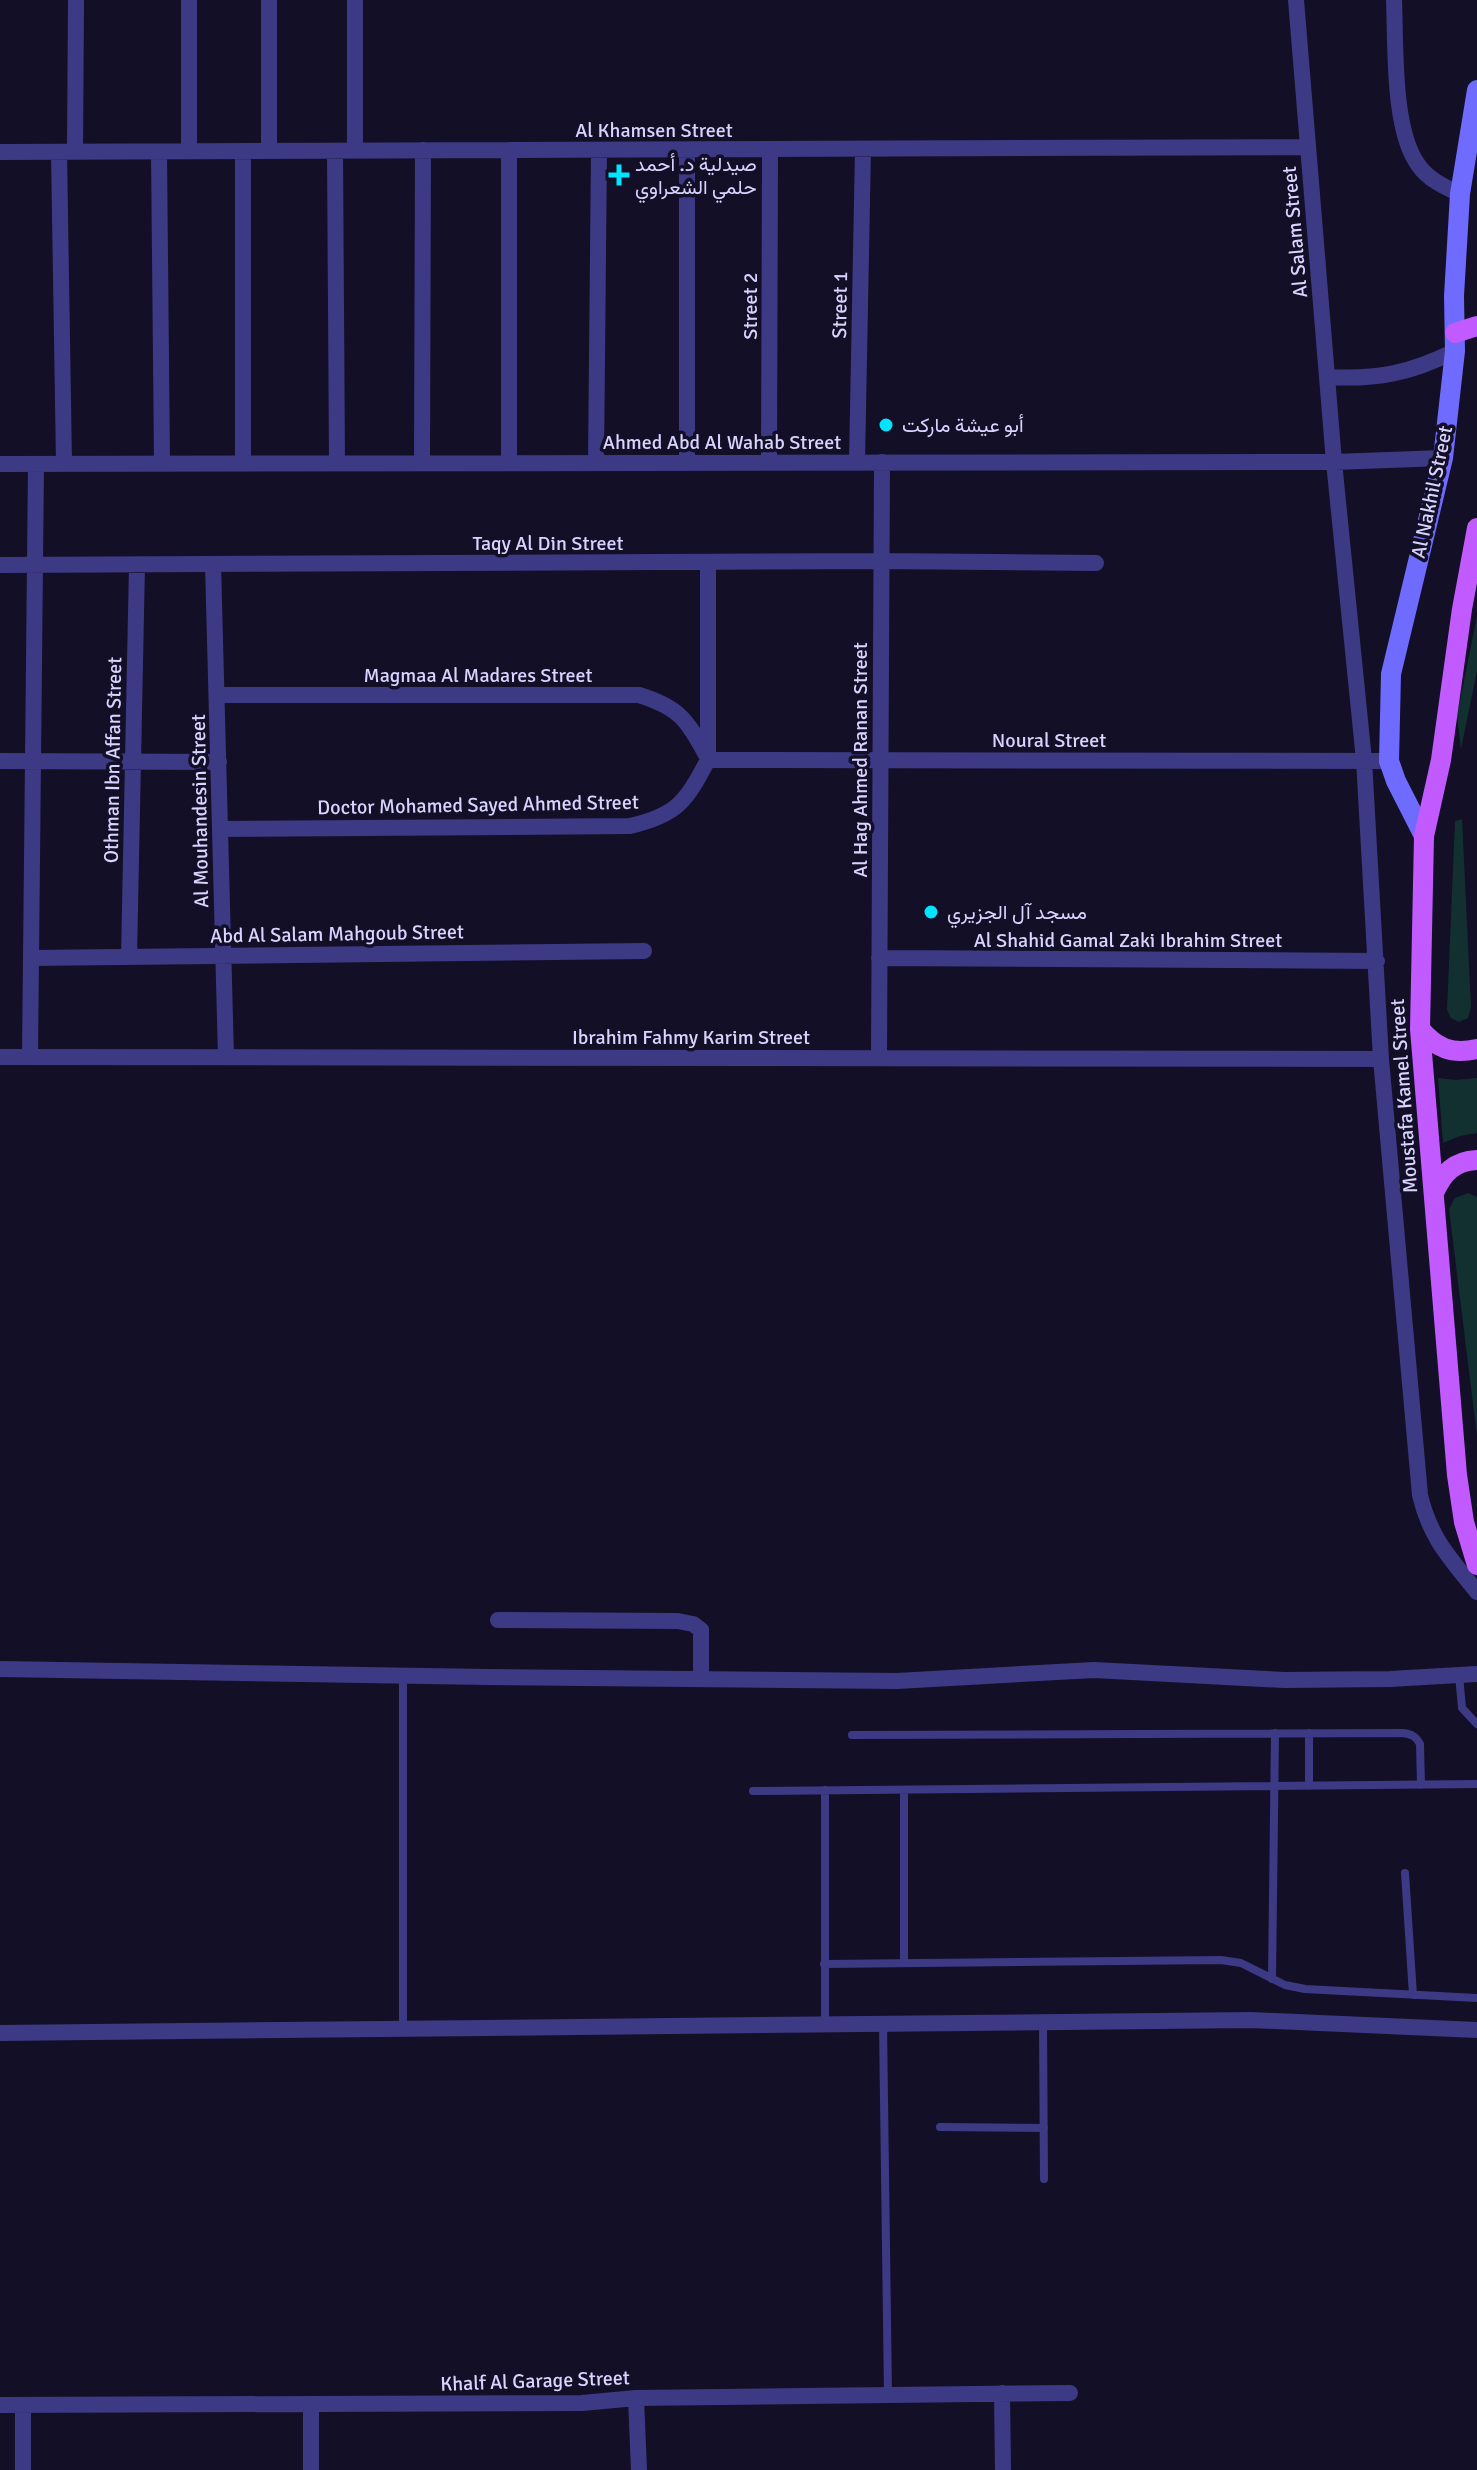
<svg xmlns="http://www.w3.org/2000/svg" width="1477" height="2470" font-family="Signika,Vazirmatn,sans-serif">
  <rect width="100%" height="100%" fill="#130f26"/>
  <path fill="#12302f" d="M 1477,616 L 1477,671 L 1461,749 L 1457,716 Z
    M 1462,819 L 1471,1007 L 1468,1018 L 1459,1022 L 1451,1018 L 1447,1010 L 1455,821 Z
    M 1438,1078 L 1456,1080 L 1477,1078 L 1477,1133 L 1460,1136 L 1443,1143 Z
    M 1468,1193 L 1477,1197 L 1477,1436 L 1449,1209 L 1455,1198 Z"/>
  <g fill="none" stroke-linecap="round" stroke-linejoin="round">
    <path stroke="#3d3a85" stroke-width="8" d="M 1459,1675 L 1462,1708 L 1477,1724
      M 403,1676 L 403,2029
      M 1309,1733 L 1309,1786
      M 852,1735 L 1403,1733 C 1411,1734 1416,1736 1420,1744 L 1421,1785
      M 753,1791 L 1477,1784
      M 1405,1873 L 1413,1995
      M 904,1963 L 904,1790
      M 824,1964 L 1221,1960 L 1241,1963 L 1285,1985 L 1305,1989 L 1477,1998
      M 1272,1979 L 1275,1733
      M 1043,2023 L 1044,2179
      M 883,2024 L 888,2395
      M 825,2025 L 825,1790
      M 940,2127 L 1044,2128"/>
    <path stroke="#3d3a85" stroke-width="16" d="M 269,0 L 269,151
      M 1296,0 L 1334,462 L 1364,760 L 1381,1059 L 1420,1495 C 1430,1538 1450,1558 1477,1592
      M 1394,0 C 1396,45 1392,131 1419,166 C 1429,180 1445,187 1460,194
      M 509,150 L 509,463
      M 189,151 L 189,0
      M 243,151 L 243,463
      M 335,151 L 337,463
      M 355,151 L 355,0
      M 0,152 L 1308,147
      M 59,152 L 64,463
      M 75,152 L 76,0
      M 159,152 L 162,463
      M 1327,377 C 1377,380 1411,373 1455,351
      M 769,462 L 770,149
      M 857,462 L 863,149
      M 422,463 L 423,150
      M 596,463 L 599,150
      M 687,463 L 687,150
      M 0,464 L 1334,462 L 1443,458
      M 213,564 L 226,1057
      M 0,565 L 881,561 L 1096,563
      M 217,695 L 639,695 C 678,707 687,719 706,755
      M 708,760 L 1389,761
      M 0,761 L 219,762
      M 220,829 L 630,826 C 678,815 686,801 708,760 L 708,562
      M 129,957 L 137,565
      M 31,958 L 644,951
      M 879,958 L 1377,961
      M 0,1057 L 1381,1059
      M 30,1057 L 36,464
      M 879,1058 L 882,462
      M 498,1620 L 678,1621 L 693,1624 L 701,1630 L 701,1678
      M 0,1669 L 488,1677 L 897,1681 L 1094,1670 L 1284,1680 L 1390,1679 L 1477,1674
      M 0,2033 L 1251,2020 L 1477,2030
      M 1002,2393 L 1003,2470
      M 636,2398 L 639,2470
      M 311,2404 L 311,2470
      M 0,2405 L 582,2403 L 636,2398 L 1070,2393
      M 23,2405 L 23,2470"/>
    <path stroke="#6f6bff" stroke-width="20" d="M 1424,836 L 1396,781 L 1389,761 L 1391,674 L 1443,458 L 1455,351 L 1454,296 L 1460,194 L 1477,90"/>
    <path stroke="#c25bff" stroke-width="20" d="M 1455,333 L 1477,326
      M 1477,528 L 1462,609 L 1441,760 L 1424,836 L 1420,1029 L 1457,1475 L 1464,1522 L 1477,1565
      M 1420,1029 C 1436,1048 1452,1055 1477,1049
      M 1434,1193 C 1443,1173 1454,1161 1477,1160"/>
  </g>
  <g fill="#00e5ff" stroke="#130f26" stroke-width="3">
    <path d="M615 163h8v8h8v8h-8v8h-8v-8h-8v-8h8z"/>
    <circle cx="886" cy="425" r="8"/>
    <circle cx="931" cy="912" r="8"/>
  </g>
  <g text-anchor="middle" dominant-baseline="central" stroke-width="7" stroke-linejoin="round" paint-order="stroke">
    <g font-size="20" fill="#d9d4ff" stroke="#130f26">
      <text x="654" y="130">Al Khamsen Street</text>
      <text transform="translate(1295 232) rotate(-95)">Al Salam Street</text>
      <text transform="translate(840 305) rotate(-89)">Street 1</text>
      <text transform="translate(750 306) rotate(-90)">Street 2</text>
      <text x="722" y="442">Ahmed Abd Al Wahab Street</text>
      <text transform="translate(1432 492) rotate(-78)">Al Nakhil Street</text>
      <text x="548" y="543">Taqy Al Din Street</text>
      <text x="478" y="675">Magmaa Al Madares Street</text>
      <text x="1049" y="740">Noural Street</text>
      <text transform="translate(113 760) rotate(-89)">Othman Ibn Affan Street</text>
      <text transform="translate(860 760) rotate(-90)">Al Hag Ahmed Ranan Street</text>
      <text transform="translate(478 805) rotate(-1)">Doctor Mohamed Sayed Ahmed Street</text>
      <text transform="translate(200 811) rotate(-91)">Al Mouhandesin Street</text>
      <text transform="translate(337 934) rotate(-1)">Abd Al Salam Mahgoub Street</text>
      <text x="1128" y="940">Al Shahid Gamal Zaki Ibrahim Street</text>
      <text x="691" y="1037">Ibrahim Fahmy Karim Street</text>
      <text transform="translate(1404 1096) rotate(-94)">Moustafa Kamel Street</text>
      <text transform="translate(535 2381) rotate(-2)">Khalf Al Garage Street</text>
    </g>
    <g font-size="20" fill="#d9d4ff" stroke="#130f26" text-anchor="start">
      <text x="635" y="164">صيدلية د. أحمد<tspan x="635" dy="23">حلمي الشعراوي</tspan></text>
      <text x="902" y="425">أبو عيشة ماركت</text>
      <text x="947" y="912">مسجد آل الجزيري</text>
    </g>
  </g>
</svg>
